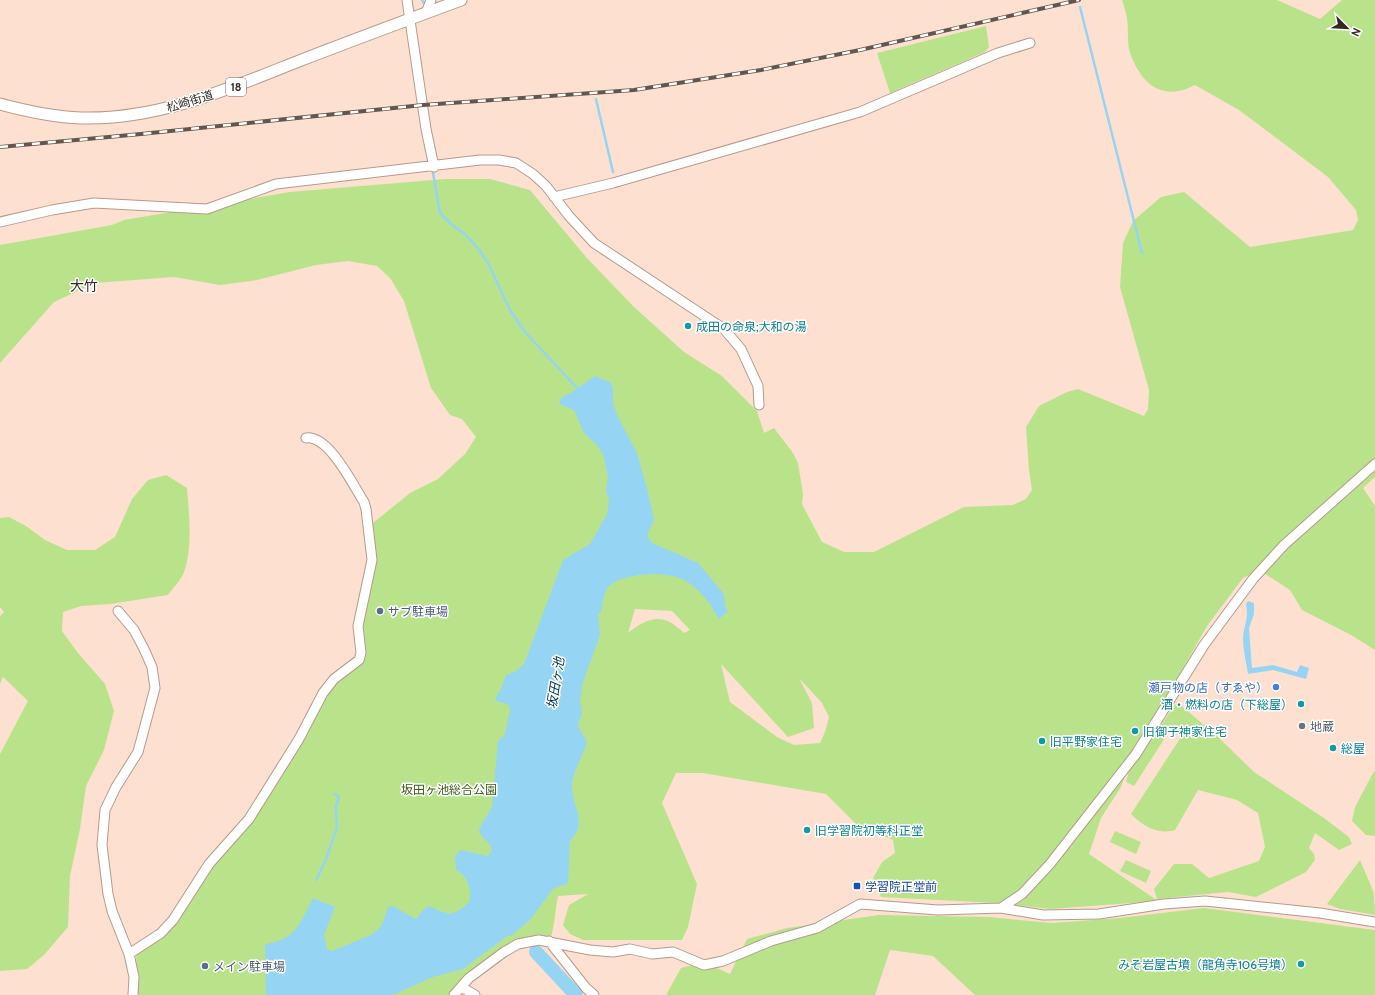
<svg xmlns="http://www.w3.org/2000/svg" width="1375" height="995" font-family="Cabin,'Noto Sans JP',sans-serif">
  <rect width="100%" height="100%" fill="#fee0d0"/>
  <path fill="#b9e38b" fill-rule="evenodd" d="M 1122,0 L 1277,0 L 1320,19 L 1342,0 L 1375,0 L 1375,477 L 1363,488 L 1375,506 L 1375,650 L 1351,635 L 1302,610 L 1290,590 L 1259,570 L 1243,578 L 1207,626 L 1159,710 L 1136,744 L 1121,787 L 1101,818 L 1089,854 L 1158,901 L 1051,909 L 995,903 L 881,897 L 873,878 L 882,862 L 895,853 L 893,840 L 857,825 L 826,794 L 703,773 L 676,773 L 662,803 L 697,884 L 688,927 L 682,940 L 583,940 L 570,934 L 563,925 L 569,905 L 588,894 L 558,896 C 555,910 555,924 551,937 C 517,930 492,959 467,978 L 463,978 L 451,995 L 138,995 L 136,957 L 139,951 L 154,943 L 169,931 L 212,866 L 239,837 L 325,695 L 341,679 L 357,668 L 365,658 L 362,626 L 376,560 L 373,523 L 410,493 L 438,479 L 465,454 L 476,437 L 462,419 L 450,415 L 431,388 L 404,301 L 390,278 L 377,266 L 348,261 L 316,265 L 257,280 L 220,285 L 174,277 L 95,283 L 54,302 L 0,363 L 0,245 L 112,225 L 124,220 L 290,192 L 445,179 L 490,179 L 530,190 L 586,257 L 633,306 L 684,352 L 722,376 L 757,411 L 764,433 L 774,428 L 793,453 L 798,463 L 803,494 L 802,504 L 822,542 L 844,552 L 874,552 L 964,507 L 1013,505 L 1026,499 L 1032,490 L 1029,470 L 1026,427 L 1039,406 L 1067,392 L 1078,389 L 1144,416 L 1148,409 L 1149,390 L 1120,287 L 1123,243 L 1133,221 L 1161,197 L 1184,192 L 1250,247 L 1353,230 L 1358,220 L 1356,210 L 1328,177 L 1239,110 L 1195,85 C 1165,101 1144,87 1132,58 C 1126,46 1129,31 1127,18 C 1126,12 1124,6 1122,0 ZM 635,609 L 672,611 L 690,630 L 684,633 C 663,613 650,616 628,633 ZM 721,664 L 788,737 L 814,728 L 812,703 L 799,678 L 822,703 L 829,717 L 825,732 L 820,743 L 794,745 L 777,737 L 730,702 Z
    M 986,26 L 989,47 L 985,52 L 890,93 L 877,53 Z
    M 166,475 L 187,488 C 189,515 193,546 184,572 C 181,580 173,588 168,595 L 110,604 L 81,606 L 63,612 L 62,631 L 78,653 L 105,684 L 114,711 L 104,750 L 86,786 L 80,829 L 70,876 L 68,927 L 44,955 L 27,969 L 0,971 L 0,754 L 28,701 L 3,677 L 0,684 L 0,616 L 4,612 L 0,607 L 0,518 L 9,517 L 26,526 L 45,540 L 67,550 L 95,550 L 115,537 L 132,499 L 148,480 Z
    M 1177,702 L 1218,737 L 1254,772 L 1324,818 L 1349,837 L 1352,844 L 1339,850 L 1315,833 L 1309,848 L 1314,854 L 1315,860 L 1306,872 L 1256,897 L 1228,892 L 1157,899 L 1154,889 L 1174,864 L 1192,864 L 1209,878 L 1259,861 L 1265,847 L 1258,813 L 1237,800 L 1198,790 L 1175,830 C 1157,835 1143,826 1131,814 L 1181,737 L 1170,730 L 1134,786 L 1126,782 L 1129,771 Z
    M 1374,771 L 1375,771 L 1375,836 L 1366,835 L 1352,821 L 1355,807 Z
    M 1115,831 L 1141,842 L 1136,854 L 1110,842 Z
    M 1126,860 L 1151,871 L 1146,883 L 1120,871 Z
    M 1360,860 L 1374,893 L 1375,915 L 1340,909 L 1327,904 Z
    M 1204,908 L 1375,930 L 1375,995 L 975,995 L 933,956 L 890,950 L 875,995 L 666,995 L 681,968 L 703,962 L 730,974 L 747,939 L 787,928 L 879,915 L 988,917 L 1052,923 L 1120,918 Z"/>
  <path fill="#96d4f4" d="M 595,376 L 610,382 L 613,387 L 613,404 L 618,417 L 637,453 L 648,492 L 654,520 L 647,535 L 652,543 L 698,563 L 724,594 L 725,606 L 728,611 L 719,619 C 710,603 699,587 682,579 C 666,571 618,572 607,589 C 603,596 602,605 601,612 L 598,614 L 600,635 L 583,682 L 580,700 L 582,713 L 578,726 L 587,742 C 584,754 571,775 572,786 C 572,808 589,822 570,841 L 568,883 L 553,889 L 530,920 L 512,935 L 506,937 L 463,969 L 433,977 L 393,995 L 266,995 L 265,944 C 296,940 300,923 313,898 L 335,907 L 324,935 L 327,949 L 332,951 L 373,934 L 382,925 L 388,907 L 393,906 L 416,919 L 424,909 L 429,906 C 448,914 451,919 469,902 C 472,890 468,875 456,870 L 455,857 L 460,850 L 488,856 L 492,851 C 491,840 479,839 479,829 L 492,807 L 498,741 L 505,734 L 510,710 L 509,706 L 505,703 L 498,702 L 495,699 L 501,689 L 506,675 L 516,671 L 524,664 L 563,560 L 590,544 L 607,514 L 609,500 L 606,491 L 608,477 L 603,454 L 596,444 L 584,433 L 574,410 L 559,404 L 561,398 L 572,392 Z
    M 1248,601 L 1254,603 L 1254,614 L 1249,628 L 1252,668 L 1273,665 L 1297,672 L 1300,665 L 1309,668 L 1306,679 L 1273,670 L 1248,674 C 1246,662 1243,650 1243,638 C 1244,623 1249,620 1246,604 Z"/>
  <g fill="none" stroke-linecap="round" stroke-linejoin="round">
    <path stroke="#96d4f4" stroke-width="2.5" d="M 422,0 L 424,3
      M 1080,7 L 1142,253
      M 596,99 L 613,172
      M 433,173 L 440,213 L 451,224 L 465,234 L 480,251 L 488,263 L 510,310 L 525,332 L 578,389
      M 316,880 L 325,862 L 337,828 L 336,806 L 339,797 L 335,794"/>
    <path stroke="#96d4f4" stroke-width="14" d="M 536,952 L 576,995"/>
    <defs>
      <path id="minor" d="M 407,0 L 426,129 L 434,167
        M 426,13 L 431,0
        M 554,197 L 613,183 L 860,112 L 998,53 L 1030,43
        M 0,222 L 52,210 L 94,203 L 207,209 L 276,184 L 480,160 L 499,160 L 516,163 L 533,174 L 546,186 L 569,216 L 594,243 L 724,329 L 741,349 L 758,386 L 759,405
        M 118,611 L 134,630 L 144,649 L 152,667 L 155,688 L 138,752 L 116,787 L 105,810 L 102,845 L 108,894 L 112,911 L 129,954 L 134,977 L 133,995
        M 1001,908 L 1022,894 L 1050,864 L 1136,754 L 1204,645 L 1253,579 L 1284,545 L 1375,464
        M 549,941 L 586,988 L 594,995
        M 129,954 L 161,933 L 173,920 L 209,864 L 249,819 L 299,739 L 323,693 L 334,679 L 359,660 L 361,653 L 358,626 L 372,560 L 366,509 L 364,502 C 353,485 329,435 306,438
        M 461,987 L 475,995
        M 454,995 L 469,978 L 504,952 L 518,944 L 539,940 L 590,950 L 613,952 L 630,949 L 652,954 L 673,952 L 704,965 L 723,961 L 771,941 L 817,928 L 860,904 L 938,910 L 1001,908 L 1043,915 L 1099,914 L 1164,904 L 1205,901 L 1320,913 L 1375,922"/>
      <path id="major" d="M 0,104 C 26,111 53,117 81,118 C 159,120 228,89 299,61 C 353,40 407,20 461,0"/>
    </defs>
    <use href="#minor" stroke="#b69a8c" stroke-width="11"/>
    <use href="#major" stroke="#b69a8c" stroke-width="13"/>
    <use href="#minor" stroke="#fff" stroke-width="9"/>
    <use href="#major" stroke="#fff" stroke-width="11"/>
    <defs>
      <path id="rail" d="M 0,147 L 141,134 L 423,105 L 634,90 L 761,70 L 860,50 L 1079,0"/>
    </defs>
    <use href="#rail" stroke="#65564d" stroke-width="4"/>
    <use href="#rail" stroke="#fff" stroke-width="2.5" stroke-dasharray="8" stroke-linecap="butt"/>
  </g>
  <g fill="#0f9aa8" stroke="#fff" stroke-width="1.5">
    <circle cx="688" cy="326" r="4"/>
    <circle cx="1301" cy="704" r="4"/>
    <circle cx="1135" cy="731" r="4"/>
    <circle cx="1042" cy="741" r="4"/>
    <circle cx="1333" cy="748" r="4"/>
    <circle cx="807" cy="830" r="4"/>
    <circle cx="1301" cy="964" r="4"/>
  </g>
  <g fill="#5c6f8a" stroke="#fff" stroke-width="1.5">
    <circle cx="380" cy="611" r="4"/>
    <circle cx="205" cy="966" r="4"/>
  </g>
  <circle fill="#3f7fe0" stroke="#fff" stroke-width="1.5" cx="1276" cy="687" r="4"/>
  <circle fill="#6b7280" stroke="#fff" stroke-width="1.5" cx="1302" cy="726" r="4"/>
  <rect fill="#1a4fb4" stroke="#fff" stroke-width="1.5" x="853" y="882" width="8" height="8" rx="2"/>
  <g text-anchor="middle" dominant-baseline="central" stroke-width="3" stroke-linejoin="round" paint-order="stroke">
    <rect fill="#fff" stroke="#706864" stroke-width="1" x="226" y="78" width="20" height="18" rx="3"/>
    <g font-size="11" font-weight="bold" fill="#332822">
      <text x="236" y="87">18</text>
    </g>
    <g font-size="12" fill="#332822" stroke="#fff">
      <text transform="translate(190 101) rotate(-17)">松崎街道</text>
    </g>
    <g font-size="12" fill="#0d838f" stroke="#fff" text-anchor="start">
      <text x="696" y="326">成田の命泉;大和の湯</text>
      <text x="1293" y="704" text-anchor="end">酒・燃料の店（下総屋）</text>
      <text x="1143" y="731">旧御子神家住宅</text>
      <text x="1050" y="741">旧平野家住宅</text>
      <text x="1341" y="748">総屋</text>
      <text x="815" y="830">旧学習院初等科正堂</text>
      <text x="1293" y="964" text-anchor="end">みそ岩屋古墳（龍角寺106号墳）</text>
    </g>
    <g font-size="12" fill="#4e5e75" stroke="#fff" text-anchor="start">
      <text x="388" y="611">サブ駐車場</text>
      <text x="213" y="966">メイン駐車場</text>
    </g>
    <g font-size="12" fill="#366cbe" stroke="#fff" text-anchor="end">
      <text x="1268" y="687">瀬戸物の店（すゑや）</text>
    </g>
    <g font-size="12" fill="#5b616d" stroke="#fff" text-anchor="start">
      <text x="1310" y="726">地蔵</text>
    </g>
    <g font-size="12" fill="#3f5a1b" stroke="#fff">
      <text x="449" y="789">坂田ヶ池総合公園</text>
    </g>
    <g font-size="12" fill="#164399" stroke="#fff" text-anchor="start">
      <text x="865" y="886">学習院正堂前</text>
    </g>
    <g font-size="13" font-style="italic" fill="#03384e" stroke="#fff">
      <text transform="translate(555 683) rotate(-81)">坂田ヶ池</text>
    </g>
    <g font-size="14" fill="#332822" stroke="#fff">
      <text x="84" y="286">大竹</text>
    </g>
  </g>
  <g transform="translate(1347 28) rotate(114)" stroke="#ffffff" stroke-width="3" paint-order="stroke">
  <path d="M0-3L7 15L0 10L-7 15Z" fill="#332822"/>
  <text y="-6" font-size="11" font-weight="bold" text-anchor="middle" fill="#332822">N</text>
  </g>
</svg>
